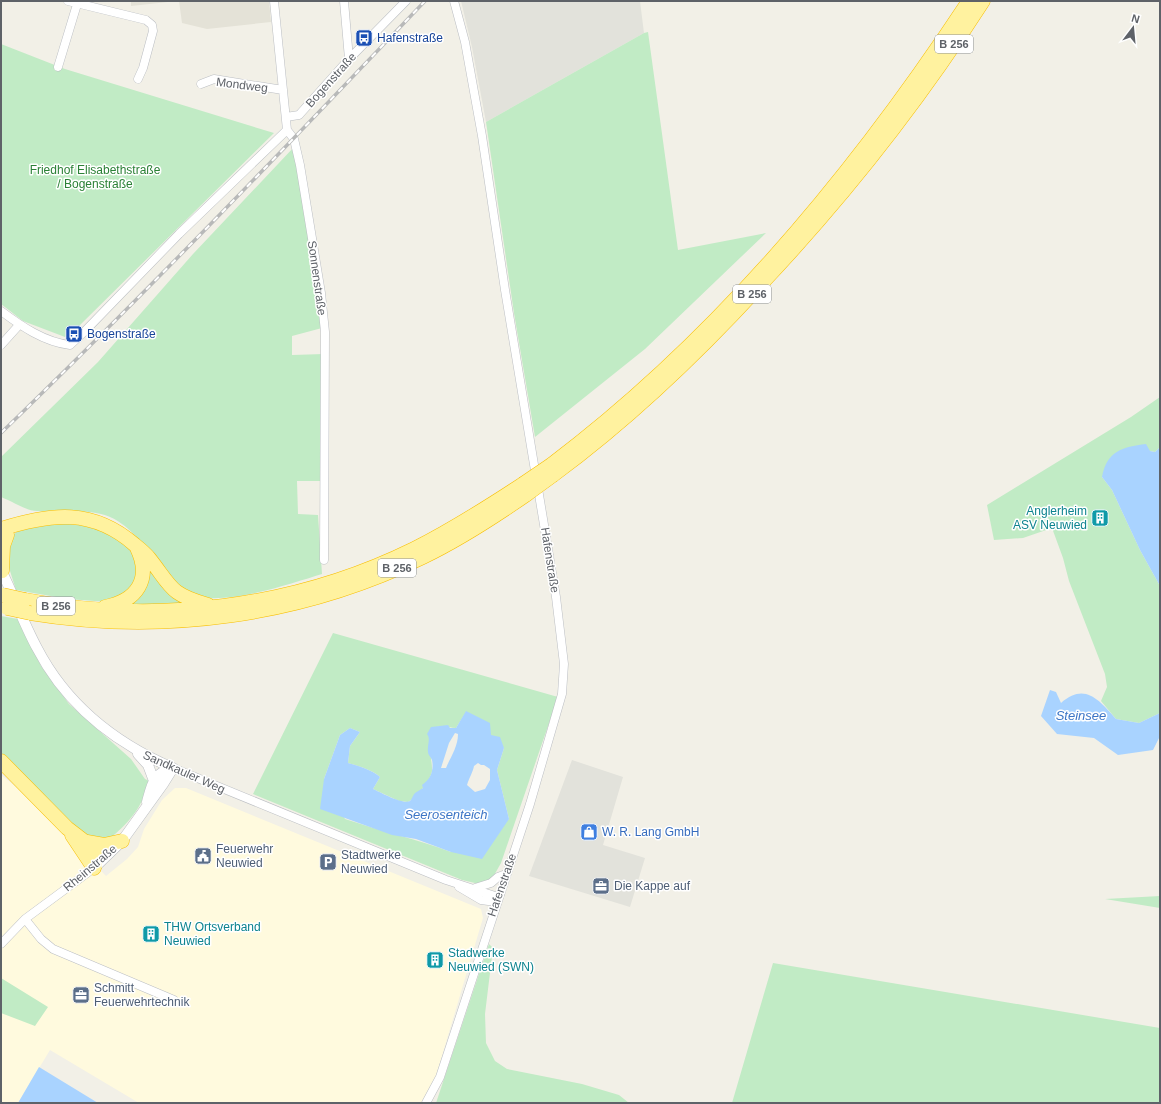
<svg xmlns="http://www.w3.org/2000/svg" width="1161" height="1104" font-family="Helvetica,sans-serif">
  <rect width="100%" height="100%" fill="#f2f0e7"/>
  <path fill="#fffade" d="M 1,775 L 29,797 L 106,876 L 127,859 L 138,847 L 144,829 L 162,800 L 175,788 L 186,788 L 481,909 L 483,918 L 436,1076 L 422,1103 L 139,1103 L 50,1050 L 18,1103 L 1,1103 Z"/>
  <path fill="#e2e2db" d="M 461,1 L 640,1 L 644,33 L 486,122 L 472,47 Z
    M 572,760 L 623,777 L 603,845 L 645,858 L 630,907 L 529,876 Z"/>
  <path fill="#e4e2d7" d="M 131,1 L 177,1 L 131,6 Z
    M 179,1 L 269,1 L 271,22 L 207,29 L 182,23 Z"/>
  <path fill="#c1ebc5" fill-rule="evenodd" d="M 648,32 L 678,250 L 766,233 L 645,349 L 535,437 L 514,313 L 486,122 L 644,33 Z
    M 1,44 L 65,69 L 274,133 L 78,327 L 65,337 L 23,321 L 1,304 Z
    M 294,147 L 322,328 L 292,336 L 292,355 L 324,354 L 320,481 L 297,481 L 298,514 L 318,515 L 322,574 C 289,584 221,608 189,594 C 180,591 166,575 160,568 C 147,549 131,526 110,517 C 89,508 59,513 37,511 C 26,511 12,501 1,497 L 1,457 L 98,362 L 193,254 Z
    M 1160,397 L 1160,447 L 1155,452 L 1150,451 L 1102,477 L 1112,490 L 1140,550 L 1160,586 L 1160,713 L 1139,723 L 1116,719 L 1101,701 L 1107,687 L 1105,674 L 1069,581 L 1063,558 L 1052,528 L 1023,538 L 994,540 L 987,505 L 1131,417 Z
    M 48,522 L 100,527 L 131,547 L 139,565 L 135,586 L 108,602 L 68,599 L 16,590 L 5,555 L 13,535 L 19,530 Z
    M 145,564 L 192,604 L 122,605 Z
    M 1,616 L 18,619 L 41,666 L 69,704 L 131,759 L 145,779 L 149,781 C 143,807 128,824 108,840 L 86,839 L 1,754 Z
    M 333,633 L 558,697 L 501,863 L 488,886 L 462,880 L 253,794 ZM 466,712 L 504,748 L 497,770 L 509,819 L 451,852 C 416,839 381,831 345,819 L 324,779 L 340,735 L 350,728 L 360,732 L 350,746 L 348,763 C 356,765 375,771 380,777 L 373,789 L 399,801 L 408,802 C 416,798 431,780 432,771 C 433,759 423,733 437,727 C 442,725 450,728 456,728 Z
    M 1160,896 L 1160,908 L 1105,899 Z
    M 489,944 L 493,948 L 485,1014 L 486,1043 L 495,1061 L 507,1069 L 582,1084 L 619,1095 L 629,1103 L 436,1103 Z
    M 773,963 L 1160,1028 L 1160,1103 L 732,1103 Z
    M 1,978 L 48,1007 L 35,1026 L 1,1013 Z"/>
  <path fill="#a9d3ff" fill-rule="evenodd" d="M 1146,444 L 1150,451 L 1155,452 L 1160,447 L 1160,586 L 1140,550 L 1112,490 L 1102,477 C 1107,451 1122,447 1146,444 Z
    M 1050,690 L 1056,692 L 1061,703 C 1085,682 1099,700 1116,719 L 1139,723 L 1160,713 L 1160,736 L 1153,750 L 1118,755 L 1094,738 L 1057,734 L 1041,716 Z
    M 466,711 L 490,723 L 491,735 L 500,737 L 504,748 L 497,770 L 509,819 L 482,859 L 451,852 L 416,839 L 392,835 L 320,809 L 324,779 L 340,735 L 350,728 L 360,732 L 350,746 L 348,763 C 357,765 374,771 380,777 L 373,789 C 380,792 403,805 410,801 C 412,799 413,795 415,793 L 423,788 L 422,785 C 431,779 434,770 432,760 C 431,757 428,755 428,752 C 427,745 431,739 427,734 L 431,727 L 448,725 L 450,728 L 456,728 ZM 455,733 L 458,734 C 458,747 450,758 446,768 L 441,768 L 449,743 ZM 478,763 L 481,765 L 484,765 L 490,769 L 490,780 L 485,789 L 475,792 L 467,785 C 469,778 473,772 474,766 Z
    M 39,1067 L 98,1103 L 18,1103 Z"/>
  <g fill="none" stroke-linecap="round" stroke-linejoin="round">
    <defs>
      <path id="minor" d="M 68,1 L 146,20 L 152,25 L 153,31 L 143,68 L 138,79
        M 274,1 L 287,130 L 294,139 L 300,165 L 321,293 L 325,332 L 324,560
        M 344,1 L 349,59
        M 58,67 L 78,1
        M 201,84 L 214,79 L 283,90
        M 286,117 L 299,115 L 349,59 L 406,1
        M 1,311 C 21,326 44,342 70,345 L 85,331 L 179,234 L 287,130
        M 1,345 L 19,325
        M 173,768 L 446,880 L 498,897
        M 459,887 L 481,900 L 496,902
        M 475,888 L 491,883 L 498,877 L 506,874
        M 25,919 L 41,939 L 53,949 L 174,1000
        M 1,944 L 25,919 L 94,868
        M 426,1103 L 440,1077 L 530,804 L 562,694 L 564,664 L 556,597 L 505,290 L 482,136 L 465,42 L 454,1"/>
      <path id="tertiary" d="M 1,570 C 14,596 23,622 37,648 C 66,704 115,743 173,768
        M 138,754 L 148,765 L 154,781
        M 147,802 C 152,784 153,773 173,768
        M 94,868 L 122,841 L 163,784 L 173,768"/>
      <path id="trunk" d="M 551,465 C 717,340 855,174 969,1
        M 553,475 C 629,419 698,353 762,283 C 844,196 918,102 983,1
        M 1,529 C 51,513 93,508 135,545 C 140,549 145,553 149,558 C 172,587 169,594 208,605
        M 2,571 L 3,546 L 7,535
        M 25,600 C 156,625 294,608 414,549 C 452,530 488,507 523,484
        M 105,607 C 137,601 152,579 137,548
        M 30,613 C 164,635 301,616 423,557 C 460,539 494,517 527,494
        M 1,761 L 67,828 L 93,848 L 96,858 L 94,868
        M 72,835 L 94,868
        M 87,842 L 104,845 L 122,841"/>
    </defs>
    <use href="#minor" stroke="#bbbec3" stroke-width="9"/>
    <use href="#tertiary" stroke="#bbbec3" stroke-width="11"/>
    <use href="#trunk" stroke="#f8be00" stroke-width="15"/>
    <use href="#minor" stroke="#fff" stroke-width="8"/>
    <use href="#tertiary" stroke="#fff" stroke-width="10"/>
    <use href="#trunk" stroke="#fff29f" stroke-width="14"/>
    <defs>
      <path id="rail" d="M 1,433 C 146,293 286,147 425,1"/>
    </defs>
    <use href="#rail" stroke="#b8b9b9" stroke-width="3.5"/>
    <use href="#rail" stroke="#fff" stroke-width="2" stroke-dasharray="6" stroke-linecap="butt"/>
    <defs>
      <path id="trunk-bridge" d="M 523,484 L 551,465
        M 527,494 L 553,475
        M 3,595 L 25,600
        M 7,608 L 30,613"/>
    </defs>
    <use href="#trunk-bridge" stroke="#f8be00" stroke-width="15" stroke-linecap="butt"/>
    <use href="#trunk-bridge" stroke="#fff29f" stroke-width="14"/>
  </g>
  <defs>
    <symbol id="bus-square" viewBox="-11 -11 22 22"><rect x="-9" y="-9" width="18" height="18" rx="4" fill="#1a4fb4" stroke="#fff"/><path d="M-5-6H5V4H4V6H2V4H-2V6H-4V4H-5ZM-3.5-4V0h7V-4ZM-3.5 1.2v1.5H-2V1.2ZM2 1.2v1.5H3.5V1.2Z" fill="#fff"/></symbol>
    <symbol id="building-square" viewBox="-11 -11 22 22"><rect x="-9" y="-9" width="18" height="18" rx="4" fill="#0f9aa8" stroke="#fff"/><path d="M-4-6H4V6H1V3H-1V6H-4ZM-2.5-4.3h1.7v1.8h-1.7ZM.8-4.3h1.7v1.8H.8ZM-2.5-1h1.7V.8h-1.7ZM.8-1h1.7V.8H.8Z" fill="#fff"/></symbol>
    <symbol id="shop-square" viewBox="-11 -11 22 22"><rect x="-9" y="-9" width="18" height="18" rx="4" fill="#3f7fe0" stroke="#fff"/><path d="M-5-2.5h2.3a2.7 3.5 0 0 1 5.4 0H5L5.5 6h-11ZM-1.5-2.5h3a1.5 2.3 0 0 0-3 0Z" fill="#fff"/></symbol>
    <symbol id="civic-square" viewBox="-11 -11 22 22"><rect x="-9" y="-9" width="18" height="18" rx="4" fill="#5c6f8a" stroke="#fff"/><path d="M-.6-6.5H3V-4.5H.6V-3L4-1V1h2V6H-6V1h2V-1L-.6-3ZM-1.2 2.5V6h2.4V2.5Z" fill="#fff"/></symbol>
    <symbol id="parking-square" viewBox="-11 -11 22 22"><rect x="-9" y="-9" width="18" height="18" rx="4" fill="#5c6f8a" stroke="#fff"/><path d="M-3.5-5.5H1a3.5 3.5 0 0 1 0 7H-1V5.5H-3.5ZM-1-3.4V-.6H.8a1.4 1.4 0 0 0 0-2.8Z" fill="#fff"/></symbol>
    <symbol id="office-square" viewBox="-11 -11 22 22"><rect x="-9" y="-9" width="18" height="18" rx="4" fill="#5c6f8a" stroke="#fff"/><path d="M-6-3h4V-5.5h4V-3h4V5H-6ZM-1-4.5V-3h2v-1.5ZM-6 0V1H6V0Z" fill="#fff"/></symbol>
  </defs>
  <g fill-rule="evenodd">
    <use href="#bus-square" x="354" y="28" width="20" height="20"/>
    <use href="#bus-square" x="64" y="324" width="20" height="20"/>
    <use href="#building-square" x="1090" y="508" width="20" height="20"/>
    <use href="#shop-square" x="579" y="822" width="20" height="20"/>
    <use href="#civic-square" x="193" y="846" width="20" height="20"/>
    <use href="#parking-square" x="318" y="852" width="20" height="20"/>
    <use href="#office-square" x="591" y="876" width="20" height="20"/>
    <use href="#building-square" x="141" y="924" width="20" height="20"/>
    <use href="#building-square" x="425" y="950" width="20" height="20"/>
    <use href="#office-square" x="71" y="985" width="20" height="20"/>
  </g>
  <g text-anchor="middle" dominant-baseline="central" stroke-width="3" stroke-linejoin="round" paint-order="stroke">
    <g fill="#fff" stroke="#8e9195" stroke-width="1">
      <rect x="935" y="35" width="38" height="18" rx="3"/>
      <rect x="733" y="285" width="38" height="18" rx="3"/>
      <rect x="378" y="559" width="38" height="18" rx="3"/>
      <rect x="37" y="597" width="38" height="18" rx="3"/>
    </g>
    <g font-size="11" font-weight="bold" fill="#5e6268">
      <text x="954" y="44">B 256</text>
      <text x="752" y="294">B 256</text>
      <text x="397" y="568">B 256</text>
      <text x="56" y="606">B 256</text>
    </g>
    <g font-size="12" fill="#164399" stroke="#fff" text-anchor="start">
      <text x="377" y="38">Hafenstraße</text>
      <text x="87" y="334">Bogenstraße</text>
    </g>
    <g font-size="12" fill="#5e6268" stroke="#fff">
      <text transform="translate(331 80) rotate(-48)">Bogenstraße</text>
      <text transform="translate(242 85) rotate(7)">Mondweg</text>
      <text transform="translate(317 278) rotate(82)">Sonnenstraße</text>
      <text transform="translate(550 560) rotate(81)">Hafenstraße</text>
      <text transform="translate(184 772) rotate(24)">Sandkauler Weg</text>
      <text transform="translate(90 868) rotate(-40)">Rheinstraße</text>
      <text transform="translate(502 885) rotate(-71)">Hafenstraße</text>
    </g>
    <g font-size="12" fill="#2b8136" stroke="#fff">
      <text x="95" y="170">Friedhof Elisabethstraße<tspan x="95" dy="14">/ Bogenstraße</tspan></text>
    </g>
    <g font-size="12" fill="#0d838f" stroke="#fff" text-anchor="start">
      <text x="1087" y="511" text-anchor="end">Anglerheim<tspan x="1087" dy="14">ASV Neuwied</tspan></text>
      <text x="164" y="927">THW Ortsverband<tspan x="164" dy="14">Neuwied</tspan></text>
      <text x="448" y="953">Stadwerke<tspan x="448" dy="14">Neuwied (SWN)</tspan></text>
    </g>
    <g font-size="12" fill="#366cbe" stroke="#fff" text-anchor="start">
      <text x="602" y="832">W. R. Lang GmbH</text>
    </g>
    <g font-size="12" fill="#4e5e75" stroke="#fff" text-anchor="start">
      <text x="216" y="849">Feuerwehr<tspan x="216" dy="14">Neuwied</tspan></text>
      <text x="341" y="855">Stadtwerke<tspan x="341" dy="14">Neuwied</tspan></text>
      <text x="614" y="886">Die Kappe auf</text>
      <text x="94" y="988">Schmitt<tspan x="94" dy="14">Feuerwehrtechnik</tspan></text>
    </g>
    <g font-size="13" font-style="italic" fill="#3c75c6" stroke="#fff">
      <text x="1081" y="715">Steinsee</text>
      <text x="446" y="814">Seerosenteich</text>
    </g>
  </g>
  <rect width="1161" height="1104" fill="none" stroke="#5e6268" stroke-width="4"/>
  <g transform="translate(1133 28) rotate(16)" stroke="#ffffff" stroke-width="3" paint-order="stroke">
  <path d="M0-3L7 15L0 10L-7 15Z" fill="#5e6268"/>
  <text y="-6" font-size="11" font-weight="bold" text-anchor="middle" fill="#5e6268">N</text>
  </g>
</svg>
